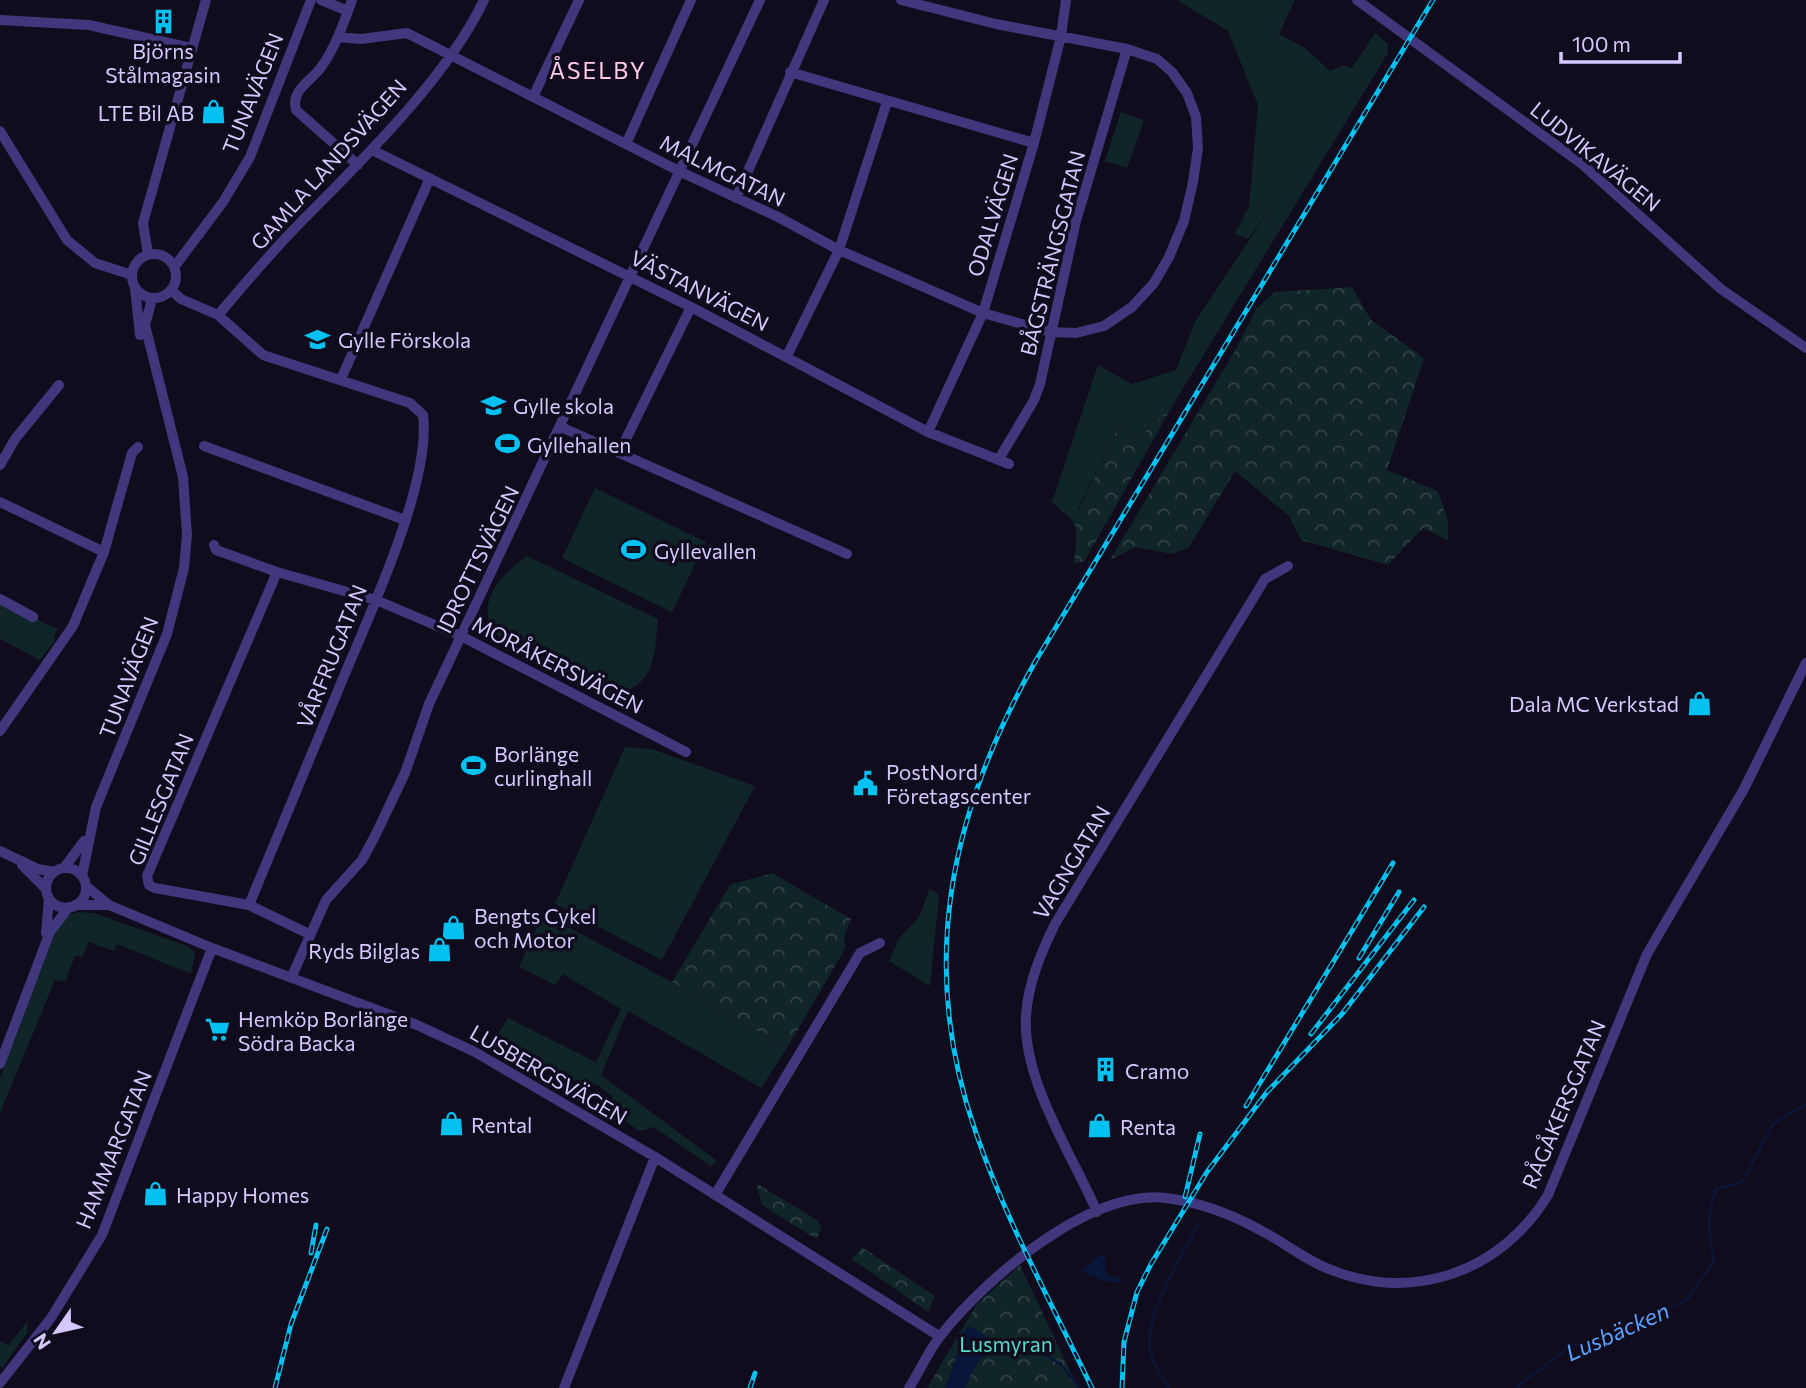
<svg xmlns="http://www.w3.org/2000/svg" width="1806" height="1388" font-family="Commissioner,sans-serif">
  <defs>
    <pattern id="forest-crowns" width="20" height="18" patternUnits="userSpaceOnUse" patternTransform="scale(1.75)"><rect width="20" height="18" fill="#0f2527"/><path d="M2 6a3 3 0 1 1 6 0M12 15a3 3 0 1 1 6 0" fill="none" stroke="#314347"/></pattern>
  </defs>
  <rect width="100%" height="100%" fill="#110c1d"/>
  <path fill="#0f2527" d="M 1177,0 L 1295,0 L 1279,34 L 1305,48 L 1330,71 L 1343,65 L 1352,68 L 1375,33 L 1388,44 L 1388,53 L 1173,405 L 1141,436 L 1118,428 L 1077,511 L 1054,496 L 1098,365 L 1132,384 L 1176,370 L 1195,322 L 1269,210 L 1248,239 L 1235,234 L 1249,206 L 1258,105 L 1228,31 Z
    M 1121,112 L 1144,120 L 1127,168 L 1105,161 Z
    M 595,488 L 706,542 L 672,612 L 562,558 Z
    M 527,556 L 658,619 C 655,658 654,693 605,694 L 504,642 C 468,610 498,577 527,556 Z
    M 0,602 L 58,629 L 54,636 L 55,641 L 40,660 L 0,639 Z
    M 625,747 L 652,749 L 755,786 L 662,960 L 555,904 Z
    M 930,888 L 939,895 L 930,986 L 889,961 L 899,938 L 919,917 Z
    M 78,912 L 94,913 L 187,946 L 195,952 L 191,974 L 117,944 L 114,951 L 89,942 L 82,957 L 75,956 L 65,982 L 55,980 L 0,1113 L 0,1078 L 58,926 L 66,916 Z
    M 543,914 L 672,982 L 787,1048 L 761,1088 L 628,1011 L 601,1075 L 716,1160 L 712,1167 L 654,1127 L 639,1131 L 613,1112 L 612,1096 L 597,1085 L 578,1083 L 495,1038 L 508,1018 L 596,1062 L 621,1009 L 563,974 L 555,985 L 519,967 Z
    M 28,1320 L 27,1333 L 3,1367 L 0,1366 L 0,1341 L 9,1345 Z"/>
  <path fill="url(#forest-crowns)" d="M 1352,287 L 1371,320 L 1424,358 L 1387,470 L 1438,491 L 1448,521 L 1448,540 L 1423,528 L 1388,565 L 1301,540 L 1289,516 L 1235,471 L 1189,547 L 1172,554 L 1136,547 L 1110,560 L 1236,349 L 1257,308 L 1275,292 Z
    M 1173,405 L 1084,562 L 1074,563 C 1077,526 1083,525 1051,502 L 1054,496 L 1078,511 L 1118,428 L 1141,436 Z
    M 772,873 L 851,919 L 844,937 L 846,947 L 787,1048 L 672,982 L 730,885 Z
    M 756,1183 L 817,1220 L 822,1229 L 816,1239 L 762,1205 Z
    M 862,1247 L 935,1296 L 928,1312 L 852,1259 Z
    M 1020,1265 L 1078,1388 L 927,1388 L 977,1304 Z"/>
  <path fill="#091539" d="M 1101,1255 L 1105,1255 L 1106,1274 L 1117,1277 L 1125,1283 L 1105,1281 L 1081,1271 Z
    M 969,1326 L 987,1337 L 994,1347 L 976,1364 L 965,1388 L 945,1388 L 958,1352 L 959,1336 Z"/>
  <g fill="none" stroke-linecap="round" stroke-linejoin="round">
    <path stroke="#091539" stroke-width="2.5" d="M 1033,1347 L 1060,1364 L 1080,1388
      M 1169,1388 C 1162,1377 1154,1366 1151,1354 C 1141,1319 1182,1256 1198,1225
      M 1515,1388 L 1571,1346 L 1637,1324 L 1688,1299 L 1714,1261 C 1709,1235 1706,1215 1716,1189 L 1742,1182 L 1773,1124 L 1806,1104"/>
    <path stroke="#41377c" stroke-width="10" d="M 321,0 L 348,11
      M 352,0 C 344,22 336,46 322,66 C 312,81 290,90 296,110 L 358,165
      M 1357,0 L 1582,164 L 1721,289 L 1806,348
      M 0,20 L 89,25 L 191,48
      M 338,37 L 361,39 L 407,33 L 681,172 L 778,217 L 839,250 L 983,313 L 1050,332 L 1076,333 L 1104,326 L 1132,307 L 1154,283 L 1169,257 L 1184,221 L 1193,182 L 1198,148 L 1196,117 L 1187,93 L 1172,72 L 1157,59 L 1127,49 L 996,24 L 901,0
      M 790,72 L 1034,143
      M 533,97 L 579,0
      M 0,131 L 67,240 L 95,263 L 132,275
      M 626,144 L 691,0
      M 372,150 L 691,307 L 928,432 L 1009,464
      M 736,198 L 824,0
      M132 276a22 22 0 1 1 44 0a22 22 0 1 1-44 0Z
      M 148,254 L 143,223 L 206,0
      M 175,266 L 223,202 L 250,157 L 311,0
      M 135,288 L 140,335
      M 172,291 L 181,299 L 218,315 L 263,355 L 410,403 L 423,415 C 432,484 366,622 339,688 C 309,760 279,833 249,905
      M 218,315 C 245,284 271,252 300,223 C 361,161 447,78 484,0
      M 787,356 L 839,250 L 887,102
      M 341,379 L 430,178
      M 561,427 L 847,554
      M 928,432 L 983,313 L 1034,143 L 1061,36 L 1066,0
      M 204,446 L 405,520
      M 619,453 L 691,307
      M 999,459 L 1034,400 L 1040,384 L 1076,221 L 1127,49
      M 0,465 L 15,439 L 59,385
      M 0,502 L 104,552
      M 214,545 L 216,550 L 277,572 L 376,600 L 461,636 L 686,752
      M 277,572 L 147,876 L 149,885 L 155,888 L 249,905 L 309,934
      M 0,599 L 33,617
      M 0,731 L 73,626 L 104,552 L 132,453 L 138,447
      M 0,851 L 38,869 L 54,872
      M 22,865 L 46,889
      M 64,868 L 84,841
      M46 888a20 20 0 1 1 40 0a20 20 0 1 1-40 0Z
      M 82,876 L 96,807 L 167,634 L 184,568 L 187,535 L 183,477 L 145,325 L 152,299
      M 86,886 L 109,905 L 212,948 L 417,1025 L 475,1052 L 655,1157 L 939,1336
      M 75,905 L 109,905
      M 46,933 L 49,898
      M 292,976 L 326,900 L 362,860 L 375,836 L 405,773 L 429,704 L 760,0
      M 0,1064 L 50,932 L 69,907
      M 715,1195 L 860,953 L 880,943
      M 1097,1212 C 1072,1154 1022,1080 1026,1016 C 1028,983 1041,953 1055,924 L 1265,579 L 1288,566
      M 0,1383 L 51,1318 L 102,1235 L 212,948
      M 564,1388 L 655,1157
      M 909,1388 C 920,1371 929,1349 942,1334 C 986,1278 1090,1189 1166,1198 C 1199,1202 1231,1214 1260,1230 C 1284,1242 1305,1260 1329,1269 C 1413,1304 1502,1271 1548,1195 L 1647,954 L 1744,789 L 1806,663"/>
    <defs>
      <path id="rail" d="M 1359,958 L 1399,892
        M 1311,1034 L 1414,900
        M 1246,1106 L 1393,863
        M 1185,1197 L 1200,1134
        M 311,1253 L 316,1225
        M 275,1388 L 291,1324 L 327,1229
        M 750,1388 L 755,1373
        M 1092,1388 C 1052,1304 1006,1221 976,1133 C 917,965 950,813 1035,662 L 1433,0
        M 1122,1388 L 1124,1342 L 1137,1292 L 1151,1264 L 1207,1172 L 1267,1092 L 1342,1014 L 1424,907"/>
    </defs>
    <use href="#rail" stroke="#02c1f1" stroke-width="5"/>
    <use href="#rail" stroke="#110c1d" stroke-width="2.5" stroke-dasharray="8" stroke-linecap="butt"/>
  </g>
  <defs>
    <symbol id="building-bare" viewBox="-9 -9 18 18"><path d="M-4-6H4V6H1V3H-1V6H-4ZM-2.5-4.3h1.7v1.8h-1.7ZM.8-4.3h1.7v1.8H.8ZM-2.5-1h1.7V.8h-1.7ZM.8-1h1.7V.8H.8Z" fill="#02c1f1" stroke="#110c1d" stroke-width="2.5" paint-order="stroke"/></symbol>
    <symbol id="shop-bare" viewBox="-9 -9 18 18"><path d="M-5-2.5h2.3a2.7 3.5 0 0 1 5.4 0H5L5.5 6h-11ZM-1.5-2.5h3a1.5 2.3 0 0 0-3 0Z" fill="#02c1f1" stroke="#110c1d" stroke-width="2.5" paint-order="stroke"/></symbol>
    <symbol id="school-bare" viewBox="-9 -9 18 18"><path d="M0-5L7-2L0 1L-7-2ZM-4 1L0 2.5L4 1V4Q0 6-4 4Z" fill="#02c1f1" stroke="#110c1d" stroke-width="2.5" paint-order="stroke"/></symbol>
    <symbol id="stadium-bare" viewBox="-9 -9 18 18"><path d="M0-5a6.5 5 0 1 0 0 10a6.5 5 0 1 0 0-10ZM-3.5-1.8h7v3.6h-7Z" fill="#02c1f1" stroke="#110c1d" stroke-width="2.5" paint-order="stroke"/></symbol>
    <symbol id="civic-bare" viewBox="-9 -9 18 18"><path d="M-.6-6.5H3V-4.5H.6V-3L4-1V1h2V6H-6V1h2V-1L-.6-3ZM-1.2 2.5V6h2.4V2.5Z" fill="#02c1f1" stroke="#110c1d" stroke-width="2.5" paint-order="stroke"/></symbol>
    <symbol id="supermarket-bare" viewBox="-9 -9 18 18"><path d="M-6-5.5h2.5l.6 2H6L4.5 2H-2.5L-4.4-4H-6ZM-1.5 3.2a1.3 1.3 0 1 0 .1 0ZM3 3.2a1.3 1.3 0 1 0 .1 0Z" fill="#02c1f1" stroke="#110c1d" stroke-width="2.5" paint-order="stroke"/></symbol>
  </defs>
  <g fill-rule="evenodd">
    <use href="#building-bare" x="146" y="4" width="35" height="35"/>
    <use href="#shop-bare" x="196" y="94" width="35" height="35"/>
    <use href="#school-bare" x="300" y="322" width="35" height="35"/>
    <use href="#school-bare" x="476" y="388" width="35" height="35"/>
    <use href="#stadium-bare" x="490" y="426" width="35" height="35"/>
    <use href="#stadium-bare" x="616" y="532" width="35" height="35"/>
    <use href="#shop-bare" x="1682" y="686" width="35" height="35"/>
    <use href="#stadium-bare" x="456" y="748" width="35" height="35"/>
    <use href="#civic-bare" x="848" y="766" width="35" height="35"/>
    <use href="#shop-bare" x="436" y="910" width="35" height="35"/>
    <use href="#shop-bare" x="422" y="932" width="35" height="35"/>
    <use href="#supermarket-bare" x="200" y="1012" width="35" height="35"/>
    <use href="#building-bare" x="1088" y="1052" width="35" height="35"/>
    <use href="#shop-bare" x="434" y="1106" width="35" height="35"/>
    <use href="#shop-bare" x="1082" y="1108" width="35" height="35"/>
    <use href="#shop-bare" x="138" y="1176" width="35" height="35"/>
  </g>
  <g text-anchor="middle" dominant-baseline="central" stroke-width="7" stroke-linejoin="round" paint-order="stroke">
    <g font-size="21" fill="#d4c8ff" stroke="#110c1d" text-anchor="start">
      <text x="163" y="50" text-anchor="middle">Björns<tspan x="163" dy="24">Stålmagasin</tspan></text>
      <text x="194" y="112" text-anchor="end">LTE Bil AB</text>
      <text x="338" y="339">Gylle Förskola</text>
      <text x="513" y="405">Gylle skola</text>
      <text x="527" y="444">Gyllehallen</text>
      <text x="654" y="550">Gyllevallen</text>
      <text x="1679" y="703" text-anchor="end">Dala MC Verkstad</text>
      <text x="494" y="753">Borlänge<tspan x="494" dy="24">curlinghall</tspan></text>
      <text x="886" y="771">PostNord<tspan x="886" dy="24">Företagscenter</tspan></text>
      <text x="474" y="915">Bengts Cykel<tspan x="474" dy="24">och Motor</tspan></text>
      <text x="420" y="950" text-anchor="end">Ryds Bilglas</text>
      <text x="238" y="1018">Hemköp Borlänge<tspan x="238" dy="24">Södra Backa</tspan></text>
      <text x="1125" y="1070">Cramo</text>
      <text x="471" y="1124">Rental</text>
      <text x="1120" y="1126">Renta</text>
      <text x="176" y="1194">Happy Homes</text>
    </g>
    <g font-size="21" fill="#d4c8ff" stroke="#110c1d">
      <text transform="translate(252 93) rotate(-68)">TUNAVÄGEN</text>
      <text transform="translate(1596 156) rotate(39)">LUDVIKAVÄGEN</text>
      <text transform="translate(328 164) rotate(-48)">GAMLA LANDSVÄGEN</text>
      <text transform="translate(723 170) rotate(26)">MALMGATAN</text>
      <text transform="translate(992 215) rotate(-73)">ODALVÄGEN</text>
      <text transform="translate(1052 253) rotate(-76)">BÅGSTRÄNGSGATAN</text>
      <text transform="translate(700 290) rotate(27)">VÄSTANVÄGEN</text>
      <text transform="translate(477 559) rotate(-64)">IDROTTSVÄGEN</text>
      <text transform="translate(331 656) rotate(-68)">VÅRFRUGATAN</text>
      <text transform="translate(558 664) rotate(27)">MORÅKERSVÄGEN</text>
      <text transform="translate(128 677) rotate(-69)">TUNAVÄGEN</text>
      <text transform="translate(160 799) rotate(-68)">GILLESGATAN</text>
      <text transform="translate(1071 862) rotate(-59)">VAGNGATAN</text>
      <text transform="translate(549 1074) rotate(30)">LUSBERGSVÄGEN</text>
      <text transform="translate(1563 1104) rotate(-67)">RÅGÅKERSGATAN</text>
      <text transform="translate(113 1149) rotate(-68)">HAMMARGATAN</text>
    </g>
    <g font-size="21" fill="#56ddc9" stroke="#110c1d">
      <text x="1006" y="1343">Lusmyran</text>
    </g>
    <g font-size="23" letter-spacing="2" fill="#ffcae6" stroke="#110c1d">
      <text x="598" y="70">ÅSELBY</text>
    </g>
    <g font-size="23" font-style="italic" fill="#57a0fe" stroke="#110c1d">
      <text transform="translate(1617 1331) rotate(-24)">Lusbäcken</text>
    </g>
  </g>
  <g transform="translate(56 1332) rotate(236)" stroke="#110c1d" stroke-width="5" paint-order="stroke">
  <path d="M0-5L12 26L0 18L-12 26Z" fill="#d4c8ff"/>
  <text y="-10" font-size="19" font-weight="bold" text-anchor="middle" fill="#d4c8ff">N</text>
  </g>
  <path d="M1561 52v10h119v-10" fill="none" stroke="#d4c8ff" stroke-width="3.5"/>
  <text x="1572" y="52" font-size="21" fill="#d4c8ff" stroke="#110c1d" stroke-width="5" paint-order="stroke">100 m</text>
</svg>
